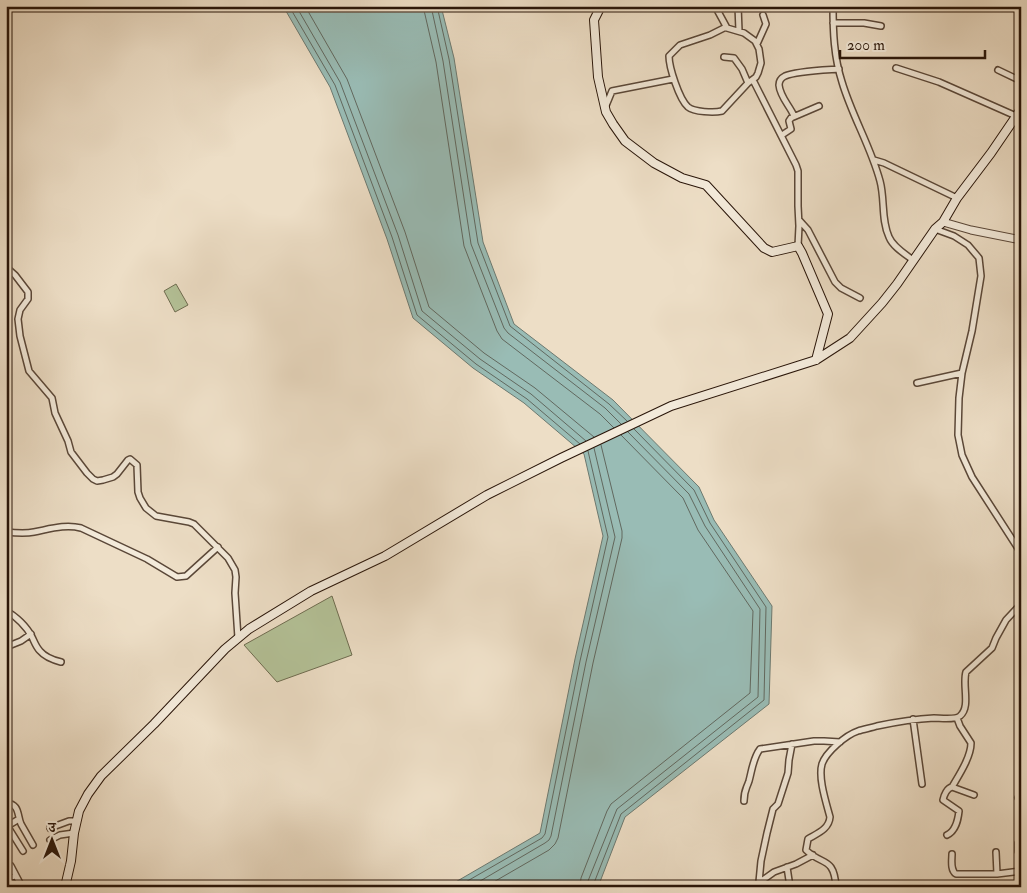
<svg xmlns="http://www.w3.org/2000/svg" width="1027" height="893" font-family="'IM FELL Double Pica','Noto Serif Devanagari',serif">
  <rect width="100%" height="100%" fill="#eddec6"/>
  <filter id="stains"><feTurbulence type="fractalNoise" baseFrequency=".004" numOctaves="4"/><feColorMatrix values="0 0 0 0 .2 0 0 0 0 .09 0 0 0 0 .02 0 0 0 .5 -.17"/></filter>
  <radialGradient id="worn" r=".72"><stop offset=".6" stop-color="#630" stop-opacity="0"/><stop offset="1" stop-color="#630" stop-opacity=".3"/></radialGradient>
  <path fill="#b4c298" stroke="#6e6c50" d="M 176,284 L 188,305 L 175,312 L 164,291 Z
    M 332,596 L 352,655 L 277,682 L 244,645 Z"/>
  <path fill="#99bcb5" stroke="#6c7970" d="M 283,6 L 441,6 L 454,58 L 483,242 L 514,324 L 613,400 L 699,487 L 714,520 L 772,606 L 769,704 L 625,817 L 598,887 L 447,887 L 540,833 L 575,659 L 603,536 L 584,454 L 524,403 L 473,368 L 413,318 L 387,239 L 330,87 Z"/>
  <g fill="none" stroke-linecap="round" stroke-linejoin="round">
    <path stroke="#61685f" stroke-width="1" d="M 289,6 L 335,85 L 392,237 L 417,315 L 476,364 L 527,399 L 580,444
      M 296,6 L 340,82 L 398,235 L 422,311 L 480,359 L 531,394 L 586,441
      M 305,6 L 347,79 L 405,232 L 429,307 L 484,353 L 535,388 L 594,437
      M 423,6 L 436,62 L 464,246 L 497,331 L 502,339 L 600,414 L 614,428
      M 431,6 L 443,61 L 471,244 L 504,328 L 508,333 L 605,408 L 621,424
      M 437,6 L 449,59 L 478,243 L 510,326 L 609,404 L 627,421
      M 457,887 L 542,838 L 545,834 L 580,661 L 608,537 L 588,451
      M 470,887 L 545,843 L 549,840 L 551,836 L 586,662 L 615,537 L 594,448
      M 485,887 L 549,850 L 555,844 L 558,838 L 593,663 L 622,538 L 622,531 L 601,445
      M 580,887 L 581,878 L 607,811 L 611,804 L 750,693 L 753,611 L 698,530 L 683,498 L 621,435
      M 587,887 L 588,881 L 617,809 L 758,697 L 760,609 L 705,526 L 689,494 L 628,432
      M 594,887 L 594,883 L 621,814 L 764,700 L 766,607 L 710,523 L 694,490 L 634,429"/>
    <defs>
      <path id="minor" d="M 715,6 L 727,28 L 744,33 L 755,41 L 759,49 L 761,63 L 758,73 L 756,77 L 748,83 L 722,111 C 714,113 694,112 688,107 C 679,99 669,67 669,56 L 680,45 L 710,35 L 726,27
        M 738,6 L 739,31
        M 833,6 C 833,32 834,57 842,82 C 852,116 871,147 880,181 C 885,199 881,220 889,237 C 893,247 905,254 913,260
        M 833,23 L 864,23 L 881,26
        M 757,44 L 766,24 L 763,15
        M 724,57 L 734,58 L 742,69 L 748,83
        M 896,68 L 939,82 L 1016,116
        M 998,70 L 1021,81
        M 753,80 L 796,165 L 798,171 L 798,206 L 799,226 L 798,246
        M 605,108 L 612,91 L 673,79
        M 794,116 C 790,106 780,97 779,85 C 779,81 781,78 785,76 C 796,71 825,70 839,69
        M 782,135 L 791,129 L 789,121 L 791,118 L 819,106
        M 874,160 L 884,163 L 957,198
        M 799,220 L 808,230 L 835,282 L 841,288 L 860,298
        M 935,229 L 954,236 L 968,245 L 979,258 L 981,276 L 972,331 L 962,373 L 959,398 L 958,435 L 962,455 L 972,477 L 1021,553
        M 6,267 L 15,275 L 28,292 L 28,299 L 20,310 L 18,319 L 20,336 L 29,371 L 52,398 L 55,413 L 68,441 L 71,452 L 87,473 L 93,479 L 97,481 L 103,480 L 113,477 L 117,474 L 128,460 L 130,459 L 137,465 L 138,492 L 140,498 L 146,508 L 156,516 L 189,522 L 194,524 L 228,558 L 235,570 L 236,577 L 235,593 L 238,638
        M 917,383 L 962,373
        M 6,532 C 15,533 25,534 34,532 C 50,529 65,524 81,528 L 147,559 L 177,577 L 186,576 L 218,547
        M 6,611 C 16,616 27,627 32,637 C 34,641 36,647 40,651 C 45,657 53,660 61,662
        M 6,647 L 21,641 L 31,634
        M 913,719 L 922,784
        M 952,787 C 959,775 971,757 971,743 L 960,726 L 957,718
        M 1018,798 L 1021,797
        M 744,801 C 744,790 746,790 749,781 C 752,770 753,758 760,749 L 814,741 L 824,741 L 840,742
        M 6,803 C 20,804 17,815 21,824 C 25,831 29,838 33,845
        M 19,819 L 9,825 L 8,827 L 23,851
        M 50,828 L 69,821 L 77,821
        M 947,835 C 956,831 958,820 959,811 L 943,800 C 944,795 947,788 952,787 L 974,795
        M 50,840 L 60,835 L 74,833
        M 1018,851 L 1018,843 L 1021,838
        M 996,852 L 997,874
        M 952,854 C 952,860 950,870 956,874 L 997,874 L 1021,871
        M 11,866 L 22,887
        M 787,867 L 790,887
        M 6,879 L 15,876
        M 759,882 L 761,861 L 767,833 L 773,809 L 778,804 L 788,773 L 789,760 L 792,744
        M 753,887 L 774,872 L 796,864 L 813,855
        M 836,887 C 834,856 822,866 806,850 L 808,839 C 818,833 829,829 830,817 C 826,802 818,778 822,764 C 826,752 846,735 858,731 C 864,729 871,728 877,726 C 896,722 914,719 934,718 C 940,718 956,720 960,716 C 971,707 962,685 966,672 L 992,648 L 996,638 L 1006,620 L 1021,604"/>
      <path id="tertiary" d="M 943,222 L 971,230 L 1021,240"/>
      <path id="secondary" d="M 601,6 L 594,20 L 598,77 L 606,112 L 613,124 L 625,141 L 654,163 L 682,178 L 706,185 L 764,248 L 772,252 L 798,246 L 802,253 L 828,314 L 816,360
        M 65,887 L 71,861 L 74,833 L 79,811 L 88,794 L 101,776 L 154,724 L 225,649 L 249,629 L 311,591 L 385,556 L 487,495 L 561,458 L 671,406 L 816,360 L 850,338 L 882,303 L 897,284 L 935,229 L 943,222 L 957,198 L 991,153 L 1021,109"/>
    </defs>
    <use href="#minor" stroke="#5a4738" stroke-width="8"/>
    <use href="#tertiary" stroke="#5a4738" stroke-width="9"/>
    <use href="#secondary" stroke="#291509" stroke-width="10"/>
    <use href="#minor" stroke="#f3eada" stroke-width="5"/>
    <use href="#tertiary" stroke="#f3eada" stroke-width="7"/>
    <use href="#secondary" stroke="#f3eada" stroke-width="8"/>
  </g>
  <rect width="1027" height="893" fill="none" stroke="#eddec6" stroke-width="25"/>
  <rect x="8" y="8" width="1012" height="878" fill="none" stroke="#291509" stroke-width="2.5"/>
  <rect x="12" y="12" width="1002" height="868" fill="none" stroke="#291509"/>
  <g transform="translate(52 840)" stroke="#f3eada" stroke-width="4" paint-order="stroke">
  <path d="M0-4L9 19L0 12L-9 19Z" fill="#291509"/>
  <text y="-8" font-size="14" font-weight="bold" text-anchor="middle" fill="#291509">उ</text>
  </g>
  <path d="M840 50v8h145v-8" fill="none" stroke="#291509" stroke-width="2.5"/>
  <text x="847" y="50" font-size="15" fill="#291509" stroke="#f3eada" stroke-width="4" paint-order="stroke">200 m</text>
  <rect width="100%" height="100%" filter="url(#stains)"/>
  <rect width="100%" height="100%" fill="url(#worn)"/>
</svg>
